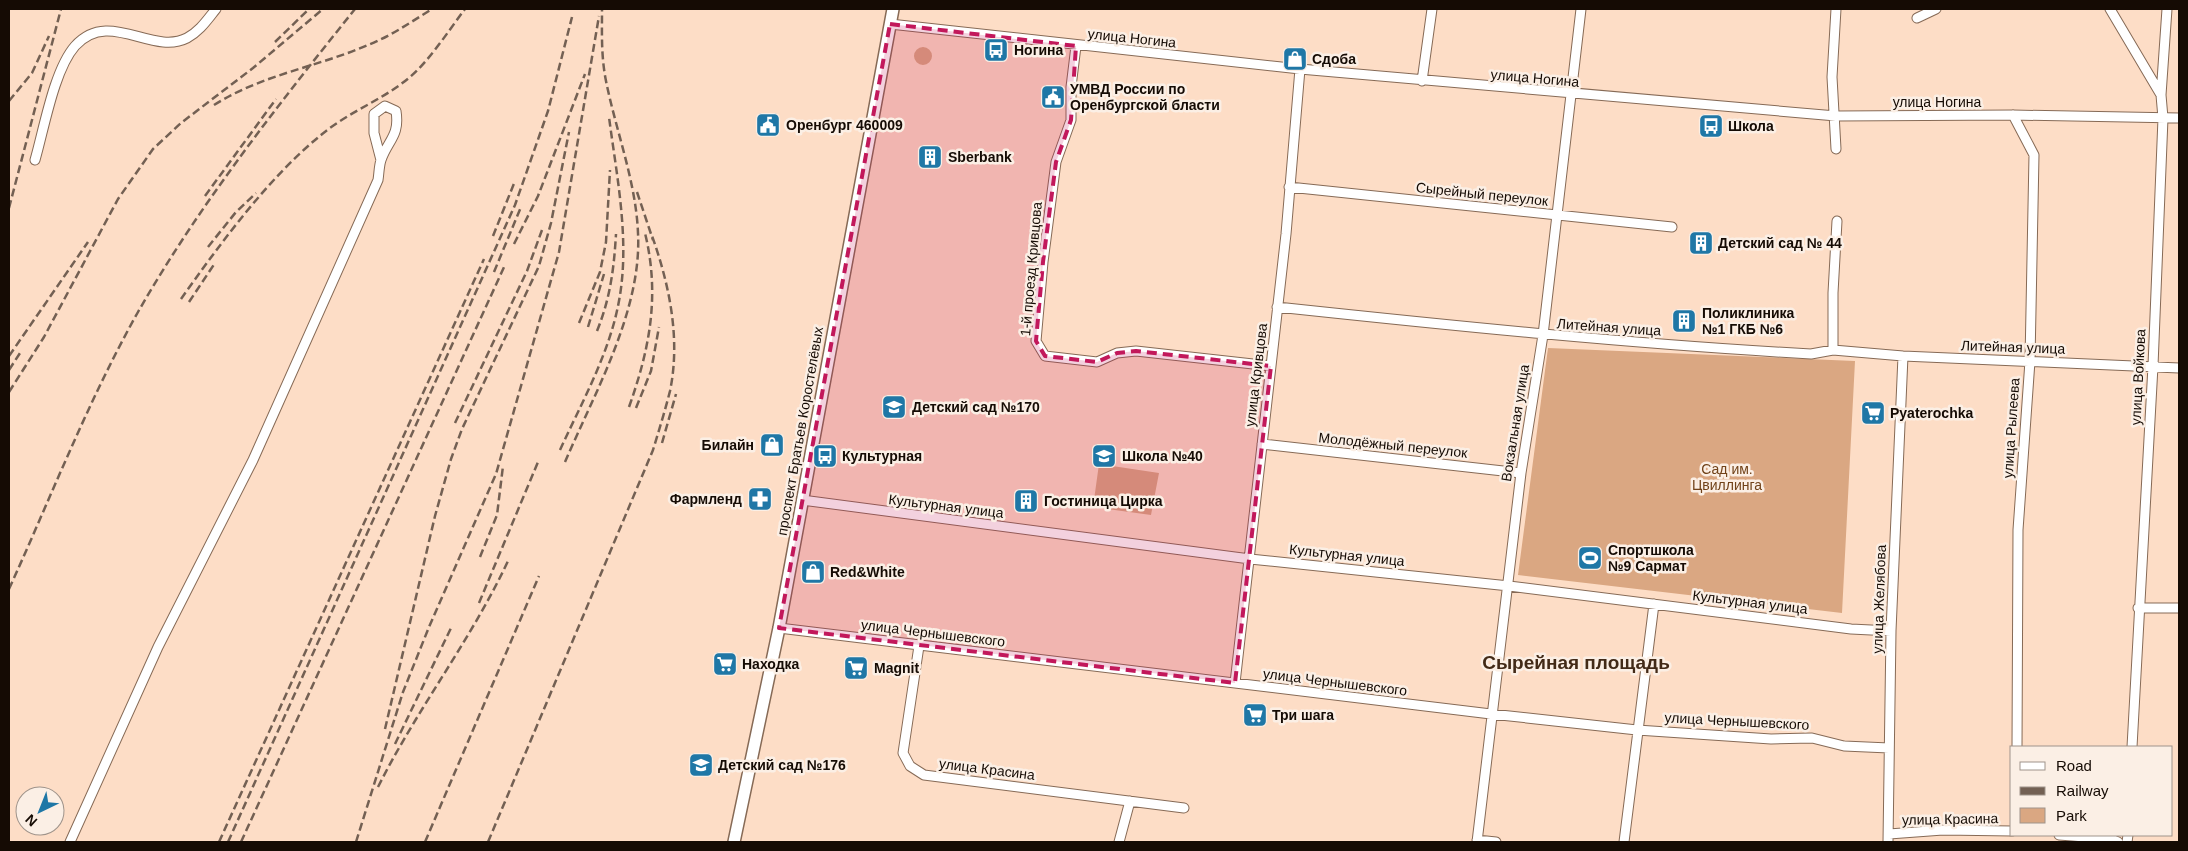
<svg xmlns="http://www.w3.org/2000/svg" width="2188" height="851" font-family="Arial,sans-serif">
  <rect width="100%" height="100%" fill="#fdddc6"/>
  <path fill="#daa782" d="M914 56a9 9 0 1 1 18 0a9 9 0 1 1-18 0Z
    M 1548,348 L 1855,361 L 1842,613 L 1518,575 Z
    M 1099,464 L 1159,473 L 1151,515 L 1093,507 Z"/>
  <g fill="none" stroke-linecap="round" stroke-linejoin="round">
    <defs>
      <path id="minor" d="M 1836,9 L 1832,77 L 1836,149
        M 2110,9 L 2161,95
        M 1917,18 L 1936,9
        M 890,24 L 1300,69 L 1836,116 L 2013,115 L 2179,118
        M 1076,46 L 1071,87 L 1071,120 L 1056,162 L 1043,262 L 1036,341 L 1045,356 L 1097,362 L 1117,353 L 1136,351 L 1271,366
        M 1422,81 L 1432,9
        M 2013,115 L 2034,155 L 2030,361 L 2018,530 L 2017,747
        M 35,160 C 44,129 54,70 75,46 C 109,8 152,56 187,38 C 200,31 207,20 216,9
        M 1289,187 L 1672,227
        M 1277,307 C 1455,326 1632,344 1811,354 L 1833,350 L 1903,356 L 2179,368
        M 1833,350 L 1833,293 L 1837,221
        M 1262,444 L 1521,473
        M 802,500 L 1250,559 L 1509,586 L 1851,629 L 1891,631
        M 2138,608 L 2179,608
        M 779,628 L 1491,714 L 1637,730 L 1771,739 L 1812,738 L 1844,746 L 1889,748
        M 919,646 L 903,753 L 910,766 L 924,775 L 1184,808
        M 1235,683 L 1286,234 L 1300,69
        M 2132,747 L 2153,366 L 2163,118 L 2161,95 L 2167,9
        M 1889,834 L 1943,830 L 2012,831
        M 2059,835 L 2111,839 L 2118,842
        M 1477,840 L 1496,842
        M 70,842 L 158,647 L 253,460 L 378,180 C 379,174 379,166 381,160 C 388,140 400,136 396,111 L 385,106 L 374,114 L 374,133 L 381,160
        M 1119,842 L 1130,801
        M 1477,842 L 1521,473 L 1543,335 L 1581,9
        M 1624,842 L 1654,604
        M 1888,842 L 1891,631 L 1903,356
        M 2127,842 L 2128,835"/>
      <path id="major" d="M 734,842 L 779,628 L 893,9"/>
    </defs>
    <use href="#minor" stroke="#866a56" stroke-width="11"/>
    <use href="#major" stroke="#866a56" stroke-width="14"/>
    <use href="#minor" stroke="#fff" stroke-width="9"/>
    <use href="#major" stroke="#fff" stroke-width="11"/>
    <path stroke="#736053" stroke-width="2.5" stroke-dasharray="8 4" stroke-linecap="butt" d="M 275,42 L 309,9
      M 9,101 L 32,73 L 49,36
      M 214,105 C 261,75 317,67 368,45 C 391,36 411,22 432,9
      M 637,192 L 653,240
      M 205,196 L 276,99
      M 9,208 L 61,9
      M 493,236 L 515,181
      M 514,244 L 538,196 L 585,74
      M 208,247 L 236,212 L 256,193
      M 494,272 L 521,207
      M 181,299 C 220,244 268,178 321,135 C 348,112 383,100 410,77 C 430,60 449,30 465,9
      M 189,302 L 215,263
      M 579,323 L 600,272 L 606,242 L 610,170
      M 588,327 L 604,274
      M 597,331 C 610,299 614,269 616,234
      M 9,356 L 88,242
      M 9,370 L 22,350
      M 9,392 L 44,337 L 118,199 L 153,149 L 181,123 L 253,68 L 323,9
      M 629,407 C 650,348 660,295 645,233
      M 636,408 L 651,371 L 659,327
      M 455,423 L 527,271 L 542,230
      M 662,443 L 676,394
      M 560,450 C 581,404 608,356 618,306 C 631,244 617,179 609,117
      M 565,462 C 595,392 642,310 638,233 C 636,182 616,131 606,81 C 601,56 602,33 602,9
      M 480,557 L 497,515 L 503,466
      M 9,589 C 51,497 88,401 138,312 C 199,205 278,105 355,9
      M 479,603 L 538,462
      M 385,729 L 435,516 L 451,459 L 462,429 L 539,266 L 551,223 L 569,132
      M 395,744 L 451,628
      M 378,787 C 417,709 471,640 508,561
      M 219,842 L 484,259
      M 228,842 L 515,205 L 548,111 L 572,17
      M 241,842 L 505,265
      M 356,842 L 403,692 L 429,627 L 496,474 L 559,252 L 599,16
      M 425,842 L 539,576
      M 488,842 L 653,450 C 659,430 665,411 670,391 C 681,338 669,283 651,233"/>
  </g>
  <path fill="#c2185b" fill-opacity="0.2" stroke="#c2185b" stroke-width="4" stroke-dasharray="10 6" stroke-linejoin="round" d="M 890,24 L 1076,46 L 1071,120 L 1056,162 L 1043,262 L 1036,341 L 1045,356 L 1097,362 L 1117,353 L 1136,351 L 1271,366 L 1235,683 L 779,628 Z"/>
  <defs>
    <symbol id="bus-square" viewBox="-11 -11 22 22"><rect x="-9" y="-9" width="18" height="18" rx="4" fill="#1f77a6" stroke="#fbefe5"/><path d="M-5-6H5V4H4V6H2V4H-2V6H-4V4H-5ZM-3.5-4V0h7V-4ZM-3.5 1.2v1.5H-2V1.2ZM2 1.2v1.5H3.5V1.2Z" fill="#fff"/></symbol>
    <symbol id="shop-square" viewBox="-11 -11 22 22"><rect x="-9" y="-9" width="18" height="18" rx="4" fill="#1f77a6" stroke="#fbefe5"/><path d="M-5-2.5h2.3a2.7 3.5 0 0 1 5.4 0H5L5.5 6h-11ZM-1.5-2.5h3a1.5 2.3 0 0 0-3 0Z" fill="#fff"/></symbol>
    <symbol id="civic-square" viewBox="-11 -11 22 22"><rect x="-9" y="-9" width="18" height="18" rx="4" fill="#1f77a6" stroke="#fbefe5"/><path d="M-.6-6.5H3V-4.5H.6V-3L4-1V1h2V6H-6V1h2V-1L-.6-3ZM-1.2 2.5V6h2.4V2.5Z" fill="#fff"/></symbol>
    <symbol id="building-square" viewBox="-11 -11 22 22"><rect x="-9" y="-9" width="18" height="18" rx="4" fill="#1f77a6" stroke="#fbefe5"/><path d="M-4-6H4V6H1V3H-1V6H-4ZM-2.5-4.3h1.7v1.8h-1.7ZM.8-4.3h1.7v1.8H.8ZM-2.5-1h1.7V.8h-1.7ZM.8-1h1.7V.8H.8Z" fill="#fff"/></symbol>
    <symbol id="school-square" viewBox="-11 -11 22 22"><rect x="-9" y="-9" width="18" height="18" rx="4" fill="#1f77a6" stroke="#fbefe5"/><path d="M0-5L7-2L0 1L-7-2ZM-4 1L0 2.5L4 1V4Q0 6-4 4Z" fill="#fff"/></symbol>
    <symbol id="supermarket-square" viewBox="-11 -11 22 22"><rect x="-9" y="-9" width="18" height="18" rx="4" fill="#1f77a6" stroke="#fbefe5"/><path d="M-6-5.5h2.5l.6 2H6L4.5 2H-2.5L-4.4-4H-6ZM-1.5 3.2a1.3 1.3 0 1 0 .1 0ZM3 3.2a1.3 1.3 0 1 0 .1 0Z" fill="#fff"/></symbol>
    <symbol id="pharmacy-square" viewBox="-11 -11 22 22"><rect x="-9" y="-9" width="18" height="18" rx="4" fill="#1f77a6" stroke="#fbefe5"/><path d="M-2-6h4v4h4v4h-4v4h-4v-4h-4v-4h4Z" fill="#fff"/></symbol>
    <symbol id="stadium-square" viewBox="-11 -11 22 22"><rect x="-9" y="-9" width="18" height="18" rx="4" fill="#1f77a6" stroke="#fbefe5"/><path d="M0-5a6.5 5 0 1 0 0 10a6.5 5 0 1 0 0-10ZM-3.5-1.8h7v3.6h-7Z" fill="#fff"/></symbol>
  </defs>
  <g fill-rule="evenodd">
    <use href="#bus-square" x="982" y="36" width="28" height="28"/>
    <use href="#shop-square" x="1281" y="45" width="28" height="28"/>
    <use href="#civic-square" x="1039" y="83" width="28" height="28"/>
    <use href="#civic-square" x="754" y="111" width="28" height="28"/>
    <use href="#bus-square" x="1697" y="112" width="28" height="28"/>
    <use href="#building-square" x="916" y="143" width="28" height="28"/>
    <use href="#building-square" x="1687" y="229" width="28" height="28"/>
    <use href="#building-square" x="1670" y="307" width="28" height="28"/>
    <use href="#school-square" x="880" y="393" width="28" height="28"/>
    <use href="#supermarket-square" x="1859" y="399" width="28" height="28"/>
    <use href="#shop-square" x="758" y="431" width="28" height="28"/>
    <use href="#bus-square" x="811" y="442" width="28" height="28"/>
    <use href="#school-square" x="1090" y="442" width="28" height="28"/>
    <use href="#pharmacy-square" x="746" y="485" width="28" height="28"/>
    <use href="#building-square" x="1012" y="487" width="28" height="28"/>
    <use href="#stadium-square" x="1576" y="544" width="28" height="28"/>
    <use href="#shop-square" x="799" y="558" width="28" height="28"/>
    <use href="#supermarket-square" x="711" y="650" width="28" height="28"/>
    <use href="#supermarket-square" x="842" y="654" width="28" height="28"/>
    <use href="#supermarket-square" x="1241" y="701" width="28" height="28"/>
    <use href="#school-square" x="687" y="751" width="28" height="28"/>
  </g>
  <g text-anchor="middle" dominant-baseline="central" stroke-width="5" stroke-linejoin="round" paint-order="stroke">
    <g font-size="14" fill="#150b04" stroke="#fbefe5">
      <text transform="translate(1132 38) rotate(6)">улица Ногина</text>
      <text transform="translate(1535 78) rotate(5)">улица Ногина</text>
      <text x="1937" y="102">улица Ногина</text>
      <text transform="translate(1482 194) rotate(6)">Сырейный переулок</text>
      <text transform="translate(1031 269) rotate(-85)">1-й проезд Кривцова</text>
      <text transform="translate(1609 327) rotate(4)">Литейная улица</text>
      <text transform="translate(2013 347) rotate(2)">Литейная улица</text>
      <text transform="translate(1256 375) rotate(-83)">улица Кривцова</text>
      <text transform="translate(2138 377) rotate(-87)">улица Войкова</text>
      <text transform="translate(1515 423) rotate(-81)">Вокзальная улица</text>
      <text transform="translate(2011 428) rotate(-86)">улица Рылеева</text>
      <text transform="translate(800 431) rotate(-80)">проспект Братьев Коростелёвых</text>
      <text transform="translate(1393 445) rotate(6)">Молодёжный переулок</text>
      <text transform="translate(946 506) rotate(7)">Культурная улица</text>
      <text transform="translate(1347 555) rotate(6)">Культурная улица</text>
      <text transform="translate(1879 599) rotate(-88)">улица Желябова</text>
      <text transform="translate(1750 602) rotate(7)">Культурная улица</text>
      <text transform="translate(933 633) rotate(7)">улица Чернышевского</text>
      <text transform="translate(1335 682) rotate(7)">улица Чернышевского</text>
      <text transform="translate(1737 721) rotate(3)">улица Чернышевского</text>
      <text transform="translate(987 769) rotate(7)">улица Красина</text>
      <text transform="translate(1950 819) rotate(-1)">улица Красина</text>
    </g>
    <g font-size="14" font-weight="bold" fill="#150b04" stroke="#fbefe5" text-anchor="start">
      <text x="1014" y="50">Ногина</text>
      <text x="1312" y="59">Сдоба</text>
      <text x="1070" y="89">УМВД России по<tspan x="1070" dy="16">Оренбургской бласти</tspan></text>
      <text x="786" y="125">Оренбург 460009</text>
      <text x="1728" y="126">Школа</text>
      <text x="948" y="157">Sberbank</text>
      <text x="1718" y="243">Детский сад № 44</text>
      <text x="1702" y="313">Поликлиника<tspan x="1702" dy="16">№1 ГКБ №6</tspan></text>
      <text x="912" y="407">Детский сад №170</text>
      <text x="1890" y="413">Pyaterochka</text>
      <text x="754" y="445" text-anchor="end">Билайн</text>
      <text x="842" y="456">Культурная</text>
      <text x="1122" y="456">Школа №40</text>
      <text x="742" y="499" text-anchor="end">Фармленд</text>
      <text x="1044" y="501">Гостиница Цирка</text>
      <text x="1608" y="550">Спортшкола<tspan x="1608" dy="16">№9 Сармат</tspan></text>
      <text x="830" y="572">Red&amp;White</text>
      <text x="742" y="664">Находка</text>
      <text x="874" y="668">Magnit</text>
      <text x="1272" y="715">Три шага</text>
      <text x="718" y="765">Детский сад №176</text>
    </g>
    <g font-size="14" fill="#714219" stroke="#fbefe5">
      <text x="1727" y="469">Сад им.<tspan x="1727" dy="16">Цвиллинга</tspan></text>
    </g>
    <g font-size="19" font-weight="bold" fill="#422a17" stroke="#fbefe5">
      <text x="1576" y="662">Сырейная площадь</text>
    </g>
  </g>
  <rect width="2188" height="851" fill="none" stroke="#150b04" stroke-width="20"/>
  <rect x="2010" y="746" width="162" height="90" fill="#fbefe5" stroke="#9f948b"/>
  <rect x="2020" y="762" width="25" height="8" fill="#ffffff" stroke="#9f948b"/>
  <text x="2056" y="771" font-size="15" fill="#150b04">Road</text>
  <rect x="2020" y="787" width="25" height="8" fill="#736053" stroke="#9f948b"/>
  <text x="2056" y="796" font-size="15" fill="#150b04">Railway</text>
  <rect x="2020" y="808" width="25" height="15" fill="#daa782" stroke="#9f948b"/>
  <text x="2056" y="821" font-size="15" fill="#150b04">Park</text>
  <g transform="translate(40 811) rotate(223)"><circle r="24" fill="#fbefe5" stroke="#9f948b"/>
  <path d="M0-4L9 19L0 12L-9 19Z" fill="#1f77a6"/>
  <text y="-8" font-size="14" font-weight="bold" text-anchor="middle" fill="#150b04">N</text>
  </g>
</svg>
